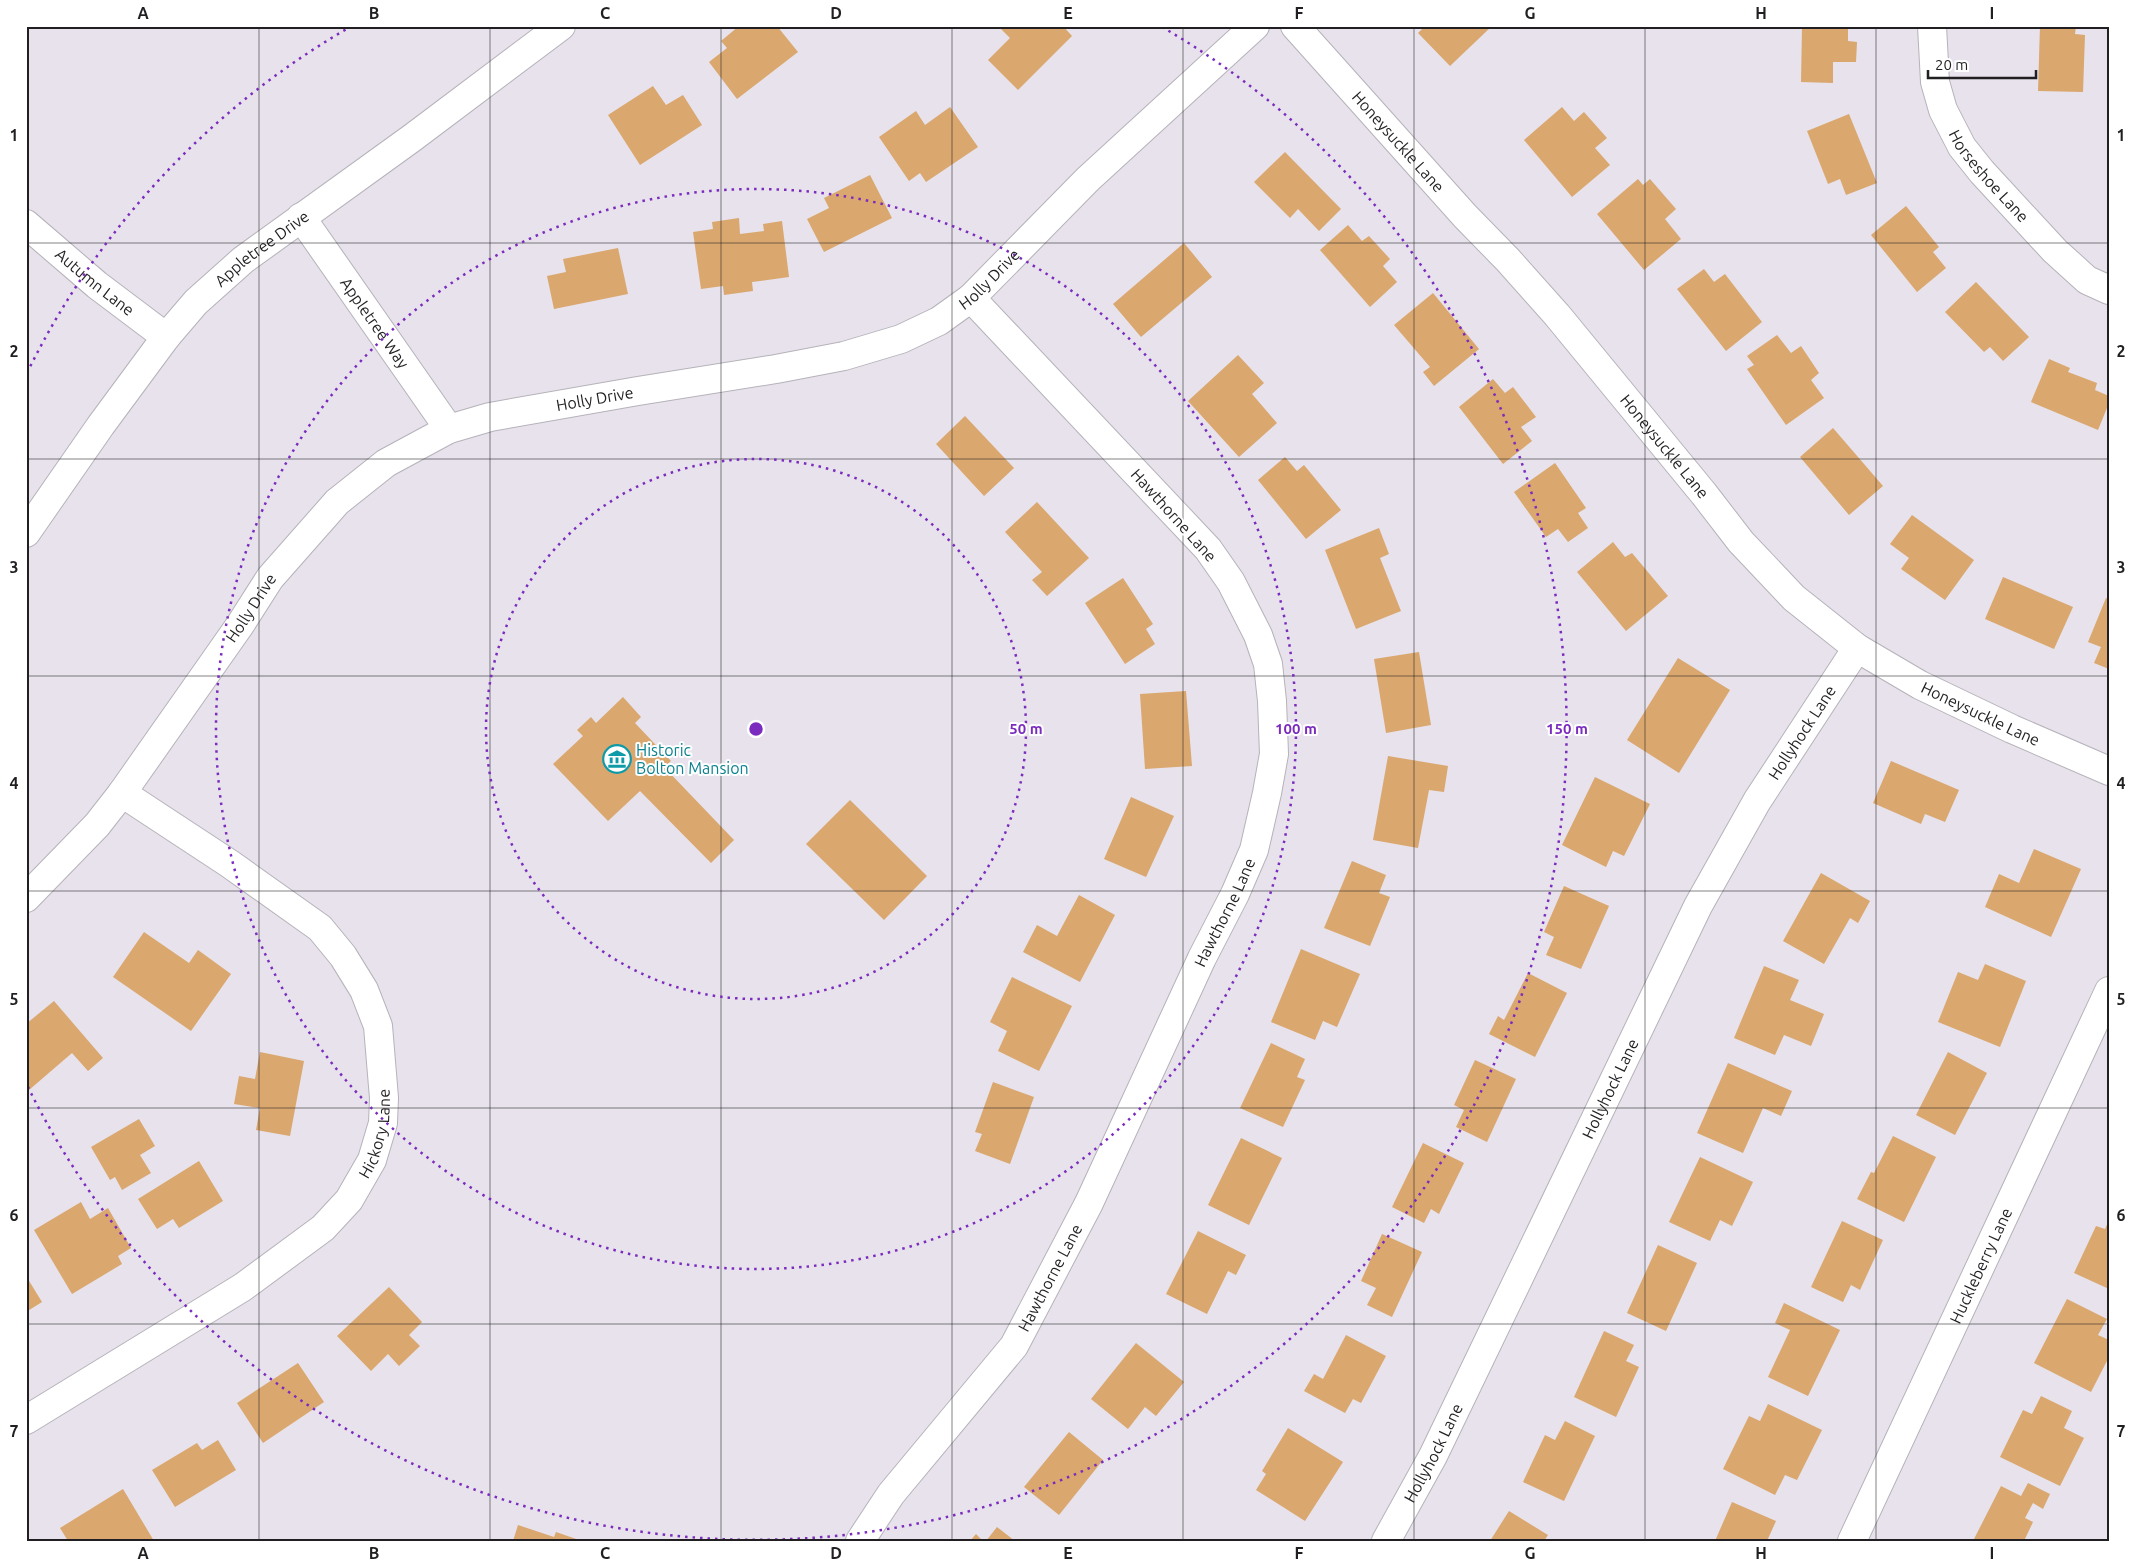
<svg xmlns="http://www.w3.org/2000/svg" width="2135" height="1567" font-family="Ubuntu,sans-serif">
  <rect width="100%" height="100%" fill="#e7e2eb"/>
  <path fill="#daa76e" d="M 739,26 L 777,26 L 798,52 L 737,99 L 709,62 L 727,48 L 721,41 Z
    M 1001,26 L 1063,26 L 1072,36 L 1018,90 L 988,60 L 1010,38 L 1000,28 Z
    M 1425,26 L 1492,26 L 1450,66 L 1418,33 Z
    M 1802,26 L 1848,26 L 1848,41 L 1857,42 L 1856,62 L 1833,62 L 1833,83 L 1801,82 Z
    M 2040,26 L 2076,26 L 2075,34 L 2085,35 L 2083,92 L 2038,91 Z
    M 653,86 L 666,105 L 683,95 L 702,125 L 640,165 L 608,115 Z
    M 950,107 L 978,147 L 926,182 L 920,173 L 909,181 L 879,137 L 916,111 L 925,125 Z
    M 1562,107 L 1574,121 L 1584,112 L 1607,138 L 1595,148 L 1610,165 L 1572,197 L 1524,140 Z
    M 1849,114 L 1877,183 L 1846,195 L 1840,179 L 1828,184 L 1807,131 Z
    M 1285,152 L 1341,209 L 1319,231 L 1298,209 L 1290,218 L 1254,182 Z
    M 870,175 L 892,218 L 824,252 L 807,219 L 829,208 L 824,198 Z
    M 1638,179 L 1643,185 L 1650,179 L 1676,209 L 1665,219 L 1681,239 L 1644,270 L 1597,214 Z
    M 1906,206 L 1939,247 L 1933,252 L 1946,268 L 1917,292 L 1871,235 Z
    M 739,218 L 740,234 L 764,231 L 763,224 L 782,221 L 789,277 L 752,282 L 753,291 L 724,295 L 723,286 L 701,289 L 693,232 L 713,229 L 712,222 Z
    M 1348,225 L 1362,241 L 1369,236 L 1390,259 L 1383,266 L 1397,282 L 1370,307 L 1320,250 Z
    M 1184,243 L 1212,277 L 1141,337 L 1113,304 Z
    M 618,248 L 628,294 L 554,309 L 547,276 L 566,272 L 563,259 Z
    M 1704,269 L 1714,282 L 1725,274 L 1762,322 L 1726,351 L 1677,289 Z
    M 1976,282 L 2029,337 L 2003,361 L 1990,347 L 1984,352 L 1945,312 Z
    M 1433,293 L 1479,349 L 1434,386 L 1423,372 L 1430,367 L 1394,325 Z
    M 1777,335 L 1791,353 L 1801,346 L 1819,373 L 1811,380 L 1824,398 L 1786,425 L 1747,369 L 1754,365 L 1747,356 Z
    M 1238,355 L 1264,383 L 1252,394 L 1277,423 L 1239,457 L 1188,401 Z
    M 2049,359 L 2070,368 L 2068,372 L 2097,383 L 2095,390 L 2109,396 L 2109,403 L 2098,430 L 2031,402 Z
    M 1493,379 L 1505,393 L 1513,387 L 1536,417 L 1521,427 L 1532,441 L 1503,464 L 1459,407 Z
    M 965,416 L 1014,468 L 984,496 L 936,444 Z
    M 1833,428 L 1883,486 L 1849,515 L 1800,457 Z
    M 1285,457 L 1297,471 L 1304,465 L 1341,510 L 1306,539 L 1258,480 Z
    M 1555,463 L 1586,508 L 1578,513 L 1588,528 L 1568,542 L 1558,529 L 1546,537 L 1514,492 Z
    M 1037,502 L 1089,558 L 1047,596 L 1032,580 L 1042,572 L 1005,532 Z
    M 1912,515 L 1974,560 L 1945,600 L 1901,569 L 1909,558 L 1890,544 Z
    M 1379,528 L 1389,554 L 1380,558 L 1401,611 L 1356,629 L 1325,550 Z
    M 1613,542 L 1625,557 L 1632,553 L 1668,596 L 1626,631 L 1577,572 Z
    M 2003,577 L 2073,607 L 2054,649 L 1985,619 Z
    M 1123,578 L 1153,624 L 1146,629 L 1155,644 L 1125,664 L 1085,603 Z
    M 2106,598 L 2109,599 L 2109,669 L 2094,663 L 2101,647 L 2088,642 Z
    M 1419,652 L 1431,725 L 1386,733 L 1374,659 Z
    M 1678,658 L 1730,690 L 1679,773 L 1627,740 Z
    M 1186,691 L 1192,766 L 1145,769 L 1140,694 Z
    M 623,697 L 641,717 L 635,723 L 671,761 L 664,767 L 734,840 L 711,863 L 640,791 L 608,821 L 553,764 L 583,736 L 577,730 L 591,717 L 596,723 Z
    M 1388,756 L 1448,766 L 1444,792 L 1429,790 L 1418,848 L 1373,840 Z
    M 1891,761 L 1959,790 L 1945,822 L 1925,814 L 1921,824 L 1873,803 Z
    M 1595,777 L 1650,804 L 1624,856 L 1613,851 L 1606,867 L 1562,845 Z
    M 1131,797 L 1174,816 L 1146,877 L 1104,859 Z
    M 850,800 L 927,876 L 884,920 L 806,844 Z
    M 2034,849 L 2081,869 L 2051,937 L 1985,907 L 1999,874 L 2019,883 Z
    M 1352,861 L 1386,875 L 1379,893 L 1390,897 L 1370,946 L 1324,928 Z
    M 1821,873 L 1870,901 L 1858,923 L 1850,918 L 1824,964 L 1783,941 Z
    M 1564,886 L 1609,906 L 1581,969 L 1546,955 L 1554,937 L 1544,932 Z
    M 1079,895 L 1115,915 L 1080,982 L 1023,952 L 1037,925 L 1057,936 Z
    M 144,932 L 189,963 L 198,950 L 231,974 L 191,1031 L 113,977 Z
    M 1301,949 L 1360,974 L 1337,1027 L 1323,1021 L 1315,1040 L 1271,1022 Z
    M 1985,964 L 2026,981 L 2000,1047 L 1938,1022 L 1958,972 L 1978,980 Z
    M 1764,966 L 1799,980 L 1790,1000 L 1824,1014 L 1811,1046 L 1784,1035 L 1775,1055 L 1734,1038 Z
    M 1528,973 L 1567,993 L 1535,1057 L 1489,1034 L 1498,1016 L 1504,1020 Z
    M 1012,977 L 1072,1006 L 1039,1071 L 998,1051 L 1007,1031 L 990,1022 Z
    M 54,1001 L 103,1058 L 88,1071 L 72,1053 L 29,1090 L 26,1086 L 26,1024 Z
    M 1271,1043 L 1305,1059 L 1297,1077 L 1305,1080 L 1283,1127 L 1240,1108 Z
    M 260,1052 L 304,1061 L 290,1136 L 256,1130 L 260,1108 L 234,1104 L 239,1076 L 255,1079 Z
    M 1948,1052 L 1987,1073 L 1955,1135 L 1916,1115 Z
    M 1475,1060 L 1516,1079 L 1487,1142 L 1456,1127 L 1464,1110 L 1454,1105 Z
    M 1728,1063 L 1792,1091 L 1781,1116 L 1763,1108 L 1743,1153 L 1697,1133 Z
    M 993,1082 L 1034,1097 L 1010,1164 L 975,1151 L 982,1134 L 975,1132 Z
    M 139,1119 L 155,1146 L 140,1155 L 151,1173 L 122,1190 L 115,1177 L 110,1180 L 91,1147 Z
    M 1893,1136 L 1936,1157 L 1904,1222 L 1857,1199 L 1871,1172 L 1874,1173 Z
    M 1241,1138 L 1282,1158 L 1249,1225 L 1208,1205 Z
    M 1423,1143 L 1464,1163 L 1439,1214 L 1431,1209 L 1424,1223 L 1392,1207 Z
    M 1700,1157 L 1753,1182 L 1732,1226 L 1720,1220 L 1710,1241 L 1669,1222 Z
    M 199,1161 L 223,1201 L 179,1228 L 173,1219 L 157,1229 L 138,1199 Z
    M 81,1202 L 90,1219 L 108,1208 L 131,1248 L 118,1256 L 122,1264 L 72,1294 L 34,1230 Z
    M 2109,1220 L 2109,1289 L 2074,1273 L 2096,1226 L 2105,1229 Z
    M 1842,1221 L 1883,1240 L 1860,1290 L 1851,1285 L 1843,1302 L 1811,1287 Z
    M 1198,1231 L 1246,1255 L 1236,1275 L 1228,1271 L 1207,1314 L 1166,1294 Z
    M 1382,1234 L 1422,1252 L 1392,1317 L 1367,1305 L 1376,1288 L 1361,1281 Z
    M 1658,1245 L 1697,1263 L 1666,1331 L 1627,1313 Z
    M 26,1276 L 42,1302 L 26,1312 Z
    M 389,1287 L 422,1322 L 409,1335 L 420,1346 L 399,1366 L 388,1354 L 371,1371 L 337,1336 Z
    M 2067,1299 L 2107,1319 L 2098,1335 L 2109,1340 L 2109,1357 L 2091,1392 L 2034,1363 Z
    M 1784,1303 L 1840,1330 L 1808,1396 L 1768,1377 L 1790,1330 L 1775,1323 Z
    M 1604,1331 L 1634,1345 L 1626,1361 L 1639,1367 L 1616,1417 L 1574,1397 Z
    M 1346,1335 L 1386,1356 L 1361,1403 L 1353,1399 L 1345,1413 L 1304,1391 L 1314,1374 L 1323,1379 Z
    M 1136,1343 L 1184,1382 L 1156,1416 L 1145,1407 L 1128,1429 L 1091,1399 Z
    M 298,1363 L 324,1402 L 263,1443 L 237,1403 Z
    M 2041,1396 L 2072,1411 L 2064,1428 L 2084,1438 L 2060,1486 L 2000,1457 L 2023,1410 L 2032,1414 Z
    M 1768,1404 L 1822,1430 L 1797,1480 L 1785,1475 L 1775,1495 L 1723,1469 L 1749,1416 L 1760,1421 Z
    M 1565,1421 L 1595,1436 L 1564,1501 L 1523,1482 L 1545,1435 L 1555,1440 Z
    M 1288,1428 L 1343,1462 L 1305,1521 L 1256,1490 L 1266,1474 L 1262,1471 Z
    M 1069,1432 L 1103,1460 L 1059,1515 L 1024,1487 Z
    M 218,1440 L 236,1470 L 175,1507 L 152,1470 L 197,1443 L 202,1450 Z
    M 2028,1483 L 2050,1494 L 2043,1509 L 2033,1503 L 2025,1518 L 2033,1522 L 2024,1541 L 1973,1541 L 2001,1486 L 2021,1496 Z
    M 123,1489 L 154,1541 L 68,1541 L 60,1528 Z
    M 1732,1502 L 1776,1521 L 1767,1541 L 1715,1541 Z
    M 1509,1511 L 1548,1535 L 1544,1541 L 1490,1541 Z
    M 518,1525 L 554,1537 L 556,1532 L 582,1541 L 513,1541 Z
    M 997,1527 L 1015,1541 L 986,1541 Z
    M 976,1534 L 983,1541 L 970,1541 Z"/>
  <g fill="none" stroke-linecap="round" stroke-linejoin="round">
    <defs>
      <g id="minor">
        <path id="s1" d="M 1295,26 L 1465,216 L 1508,260 L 1557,315 L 1704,494 L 1741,542 L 1794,598 L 1857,648 L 1920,685 L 2012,729 L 2109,771"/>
        <path id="s2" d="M 1932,26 L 1935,82 L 1943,110 L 1962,147 L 1982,172 L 2055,251 L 2087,280 L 2109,290"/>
        <path id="s3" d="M 301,217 L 449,429"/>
        <path id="s4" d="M 26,224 L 97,285 L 166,337"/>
        <path id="s5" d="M 26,533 L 101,425 L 166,337 L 196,302 L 243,260 L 412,138 L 561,26"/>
        <path id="s6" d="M 26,898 L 97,825 L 122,793 L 240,625 L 270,578 L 337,502 L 386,463 L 449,429 L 490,417 L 638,391 L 776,369 L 844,356 L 901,339 L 939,321 L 971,298 L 1088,179 L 1255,26"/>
        <path id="s7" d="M 26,1420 L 243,1287 L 323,1228 L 349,1200 L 372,1160 L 383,1123 L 384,1098 L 378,1026 L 364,990 L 343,956 L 320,928 L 230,864 L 122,793"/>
        <path id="s8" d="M 860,1541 L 891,1494 L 1014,1346 L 1089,1203 L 1202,958 L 1235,894 L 1254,850 L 1267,793 L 1274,754 L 1272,701 L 1268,664 L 1258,635 L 1231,582 L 1208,549 L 971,298"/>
        <path id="s9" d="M 1386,1541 L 1433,1456 L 1698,906 L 1757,801 L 1857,648"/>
        <path id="s10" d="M 1852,1541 L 2109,991"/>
      </g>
    </defs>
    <use href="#minor" stroke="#b6b2ba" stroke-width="30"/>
    <use href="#minor" stroke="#fff" stroke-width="28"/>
  </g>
  <path fill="none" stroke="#211f22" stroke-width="1" stroke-opacity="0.55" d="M 259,26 L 259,1541M 490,26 L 490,1541M 721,26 L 721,1541M 952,26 L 952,1541M 1183,26 L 1183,1541M 1414,26 L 1414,1541M 1645,26 L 1645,1541M 1876,26 L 1876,1541M 26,243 L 2109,243M 26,459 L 2109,459M 26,676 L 2109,676M 26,891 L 2109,891M 26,1108 L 2109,1108M 26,1324 L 2109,1324"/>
  <g fill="none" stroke="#7b2cbf" stroke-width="2.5" stroke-dasharray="2.5 5">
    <circle cx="756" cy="729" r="270"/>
    <circle cx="756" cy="729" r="540"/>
    <path d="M27 373A811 811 0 0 1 350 27M1162 27A811 811 0 1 1 27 1085"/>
  </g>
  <defs>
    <symbol id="museum-ring" viewBox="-11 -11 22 22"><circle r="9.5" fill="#fff" stroke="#0f9aa8" stroke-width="1.5"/><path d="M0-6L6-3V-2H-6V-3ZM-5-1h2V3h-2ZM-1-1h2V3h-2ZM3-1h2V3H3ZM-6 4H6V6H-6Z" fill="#0f9aa8"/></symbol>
  </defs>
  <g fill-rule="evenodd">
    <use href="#museum-ring" x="601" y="743" width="32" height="32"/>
  </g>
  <g text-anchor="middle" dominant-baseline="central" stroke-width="4" stroke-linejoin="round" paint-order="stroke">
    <g font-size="16" fill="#211f22" stroke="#fff">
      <text stroke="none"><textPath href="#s1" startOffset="155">Honeysuckle Lane</textPath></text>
      <text stroke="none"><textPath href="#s2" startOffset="166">Horseshoe Lane</textPath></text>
      <text stroke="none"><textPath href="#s5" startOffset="372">Appletree Drive</textPath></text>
      <text stroke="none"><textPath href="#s6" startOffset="1208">Holly Drive</textPath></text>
      <text stroke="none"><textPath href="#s4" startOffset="90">Autumn Lane</textPath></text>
      <text stroke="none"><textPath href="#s3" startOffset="129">Appletree Way</textPath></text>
      <text stroke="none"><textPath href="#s6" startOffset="788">Holly Drive</textPath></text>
      <text stroke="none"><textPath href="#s1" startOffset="560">Honeysuckle Lane</textPath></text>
      <text transform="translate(1174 515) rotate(48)">Hawthorne Lane</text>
      <text stroke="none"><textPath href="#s6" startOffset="368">Holly Drive</textPath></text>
      <text stroke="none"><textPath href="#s1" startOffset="980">Honeysuckle Lane</textPath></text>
      <text stroke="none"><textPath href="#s9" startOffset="910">Hollyhock Lane</textPath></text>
      <text stroke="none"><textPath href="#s8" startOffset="731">Hawthorne Lane</textPath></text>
      <text stroke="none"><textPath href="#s9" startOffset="505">Hollyhock Lane</textPath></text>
      <text stroke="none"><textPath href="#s7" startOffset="465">Hickory Lane</textPath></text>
      <text stroke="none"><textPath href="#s10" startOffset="304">Huckleberry Lane</textPath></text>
      <text stroke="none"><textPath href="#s8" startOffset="326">Hawthorne Lane</textPath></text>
      <text stroke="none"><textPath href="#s9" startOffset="100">Hollyhock Lane</textPath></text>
    </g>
    <g font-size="16" fill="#0d838f" stroke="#fff" text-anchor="start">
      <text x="636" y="750">Historic<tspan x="636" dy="18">Bolton Mansion</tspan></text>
    </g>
  </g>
  <circle cx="756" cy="729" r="8" fill="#7b2cbf" stroke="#fff" stroke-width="2.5"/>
  <g font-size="15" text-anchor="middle" font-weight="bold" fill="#7b2cbf" stroke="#fff" stroke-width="4" stroke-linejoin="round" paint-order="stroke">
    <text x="1026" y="734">50 m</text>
    <text x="1296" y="734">100 m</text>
    <text x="1567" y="734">150 m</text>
  </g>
  <rect width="2135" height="1567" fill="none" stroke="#ffffff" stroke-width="55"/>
  <path d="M1928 70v8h108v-8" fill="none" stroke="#211f22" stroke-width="2.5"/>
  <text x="1935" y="70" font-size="15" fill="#211f22" stroke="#ffffff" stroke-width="4" paint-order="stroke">20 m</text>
  <rect x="28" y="28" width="2080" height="1512" fill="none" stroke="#211f22" stroke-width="2"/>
  <g font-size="16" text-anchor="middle" font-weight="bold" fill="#211f22">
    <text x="143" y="19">A</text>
    <text x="374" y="19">B</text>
    <text x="605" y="19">C</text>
    <text x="836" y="19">D</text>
    <text x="1068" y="19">E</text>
    <text x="1299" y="19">F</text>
    <text x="1530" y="19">G</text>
    <text x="1761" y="19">H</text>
    <text x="1992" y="19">I</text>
    <text x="14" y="141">1</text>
    <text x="2121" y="141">1</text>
    <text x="14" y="357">2</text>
    <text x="2121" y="357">2</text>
    <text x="14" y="573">3</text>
    <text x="2121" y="573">3</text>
    <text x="14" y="789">4</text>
    <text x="2121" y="789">4</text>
    <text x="14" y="1005">5</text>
    <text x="2121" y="1005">5</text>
    <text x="14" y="1221">6</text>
    <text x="2121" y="1221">6</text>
    <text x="14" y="1437">7</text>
    <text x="2121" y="1437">7</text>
    <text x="143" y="1559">A</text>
    <text x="374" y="1559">B</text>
    <text x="605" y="1559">C</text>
    <text x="836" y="1559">D</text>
    <text x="1068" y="1559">E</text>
    <text x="1299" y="1559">F</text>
    <text x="1530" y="1559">G</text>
    <text x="1761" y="1559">H</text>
    <text x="1992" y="1559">I</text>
  </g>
</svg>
